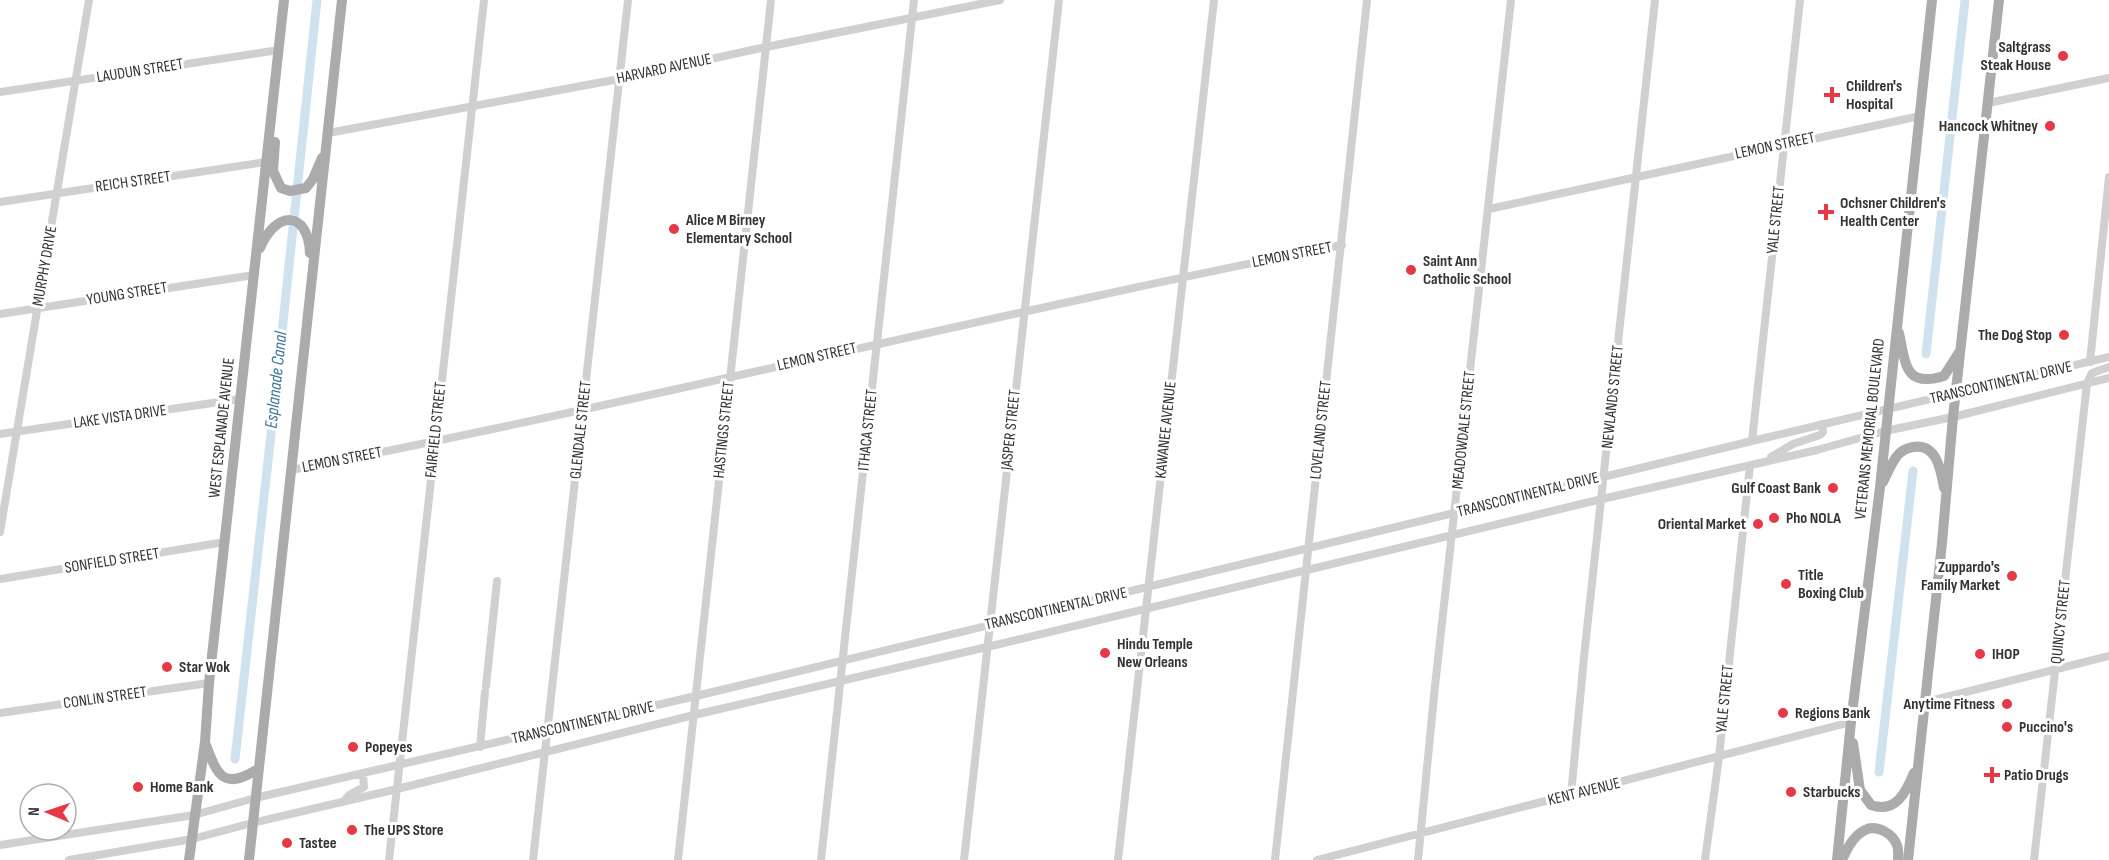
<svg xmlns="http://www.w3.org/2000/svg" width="2109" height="860" font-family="'Sofia Sans Condensed',sans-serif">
  <rect width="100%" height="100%" fill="#fff"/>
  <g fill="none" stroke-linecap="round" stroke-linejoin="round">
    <path stroke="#cfe2ee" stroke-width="9" d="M 1926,354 L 1965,0
      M 235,759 L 276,389 L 317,0
      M 1879,772 L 1913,471"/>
    <path stroke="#d0d0d0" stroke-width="8" d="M 0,92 L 279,50
      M 1988,103 L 2109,78
      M 328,133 L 619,79 L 766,47 L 1000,0
      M 0,202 L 266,162
      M 1489,209 L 1920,116
      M 0,314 L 254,275
      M 2090,362 L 2109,177
      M 0,434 L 240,399
      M 1752,441 L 1800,0
      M 1771,457 L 1793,444 L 1820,435 L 1823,432 L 1822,424
      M 291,470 C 643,402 991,314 1342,245
      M 0,532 L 89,0
      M 0,579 L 225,542
      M 486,686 L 497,581
      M 1926,702 L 2109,656
      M 0,713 L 209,683
      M 480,747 L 485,692
      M 1571,795 L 1584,657 L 1655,0
      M 343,802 L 349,795 L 364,787 L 363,774
      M 0,845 L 194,815 L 255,798 L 696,696 L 1752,441 L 2109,357
      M 69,860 L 192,839 L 252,823 L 397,789 L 694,715 L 987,647 L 1602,499 L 1817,450 L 1885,431 L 1953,417 L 2109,378
      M 389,860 L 484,0
      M 533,860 L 628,0
      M 678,860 L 771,0
      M 821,860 L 914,0
      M 964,860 L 1059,0
      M 1118,860 L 1214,0
      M 1275,860 L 1367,0
      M 1317,860 L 1851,722
      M 1418,860 L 1435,686 L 1511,0
      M 1705,860 L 1719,757 L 1750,465
      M 2034,860 L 2087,383 L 2092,373 L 2109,367"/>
    <path stroke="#ababab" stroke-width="10" d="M 275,142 L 273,171 L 281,188 L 290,191 L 306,188 L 313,179 L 322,158
      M 260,248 C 276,210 308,210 310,253
      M 1899,333 C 1906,364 1904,388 1944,376 L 1960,351
      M 1883,482 C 1887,474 1891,464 1897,456 C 1901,451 1907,448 1913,447 C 1937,443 1941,471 1944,488
      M 1853,743 L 1860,790 L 1871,805 C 1896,814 1906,792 1914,773
      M 206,745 C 218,777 224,790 258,769
      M 189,860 L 205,742 L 209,683 L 284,0
      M 249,860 L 342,0
      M 1837,860 L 1851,722 L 1880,487 L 1932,0
      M 1842,860 C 1847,849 1853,836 1865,830 C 1877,824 1893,834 1897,845 C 1899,850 1898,855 1898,860
      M 1908,860 L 1942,543 L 1953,417 L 1999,0"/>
  </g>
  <g fill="#e63946" stroke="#fff" stroke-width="2">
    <circle cx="2063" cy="56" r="6"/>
    <path d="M1829 86h6v6h6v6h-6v6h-6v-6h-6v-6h6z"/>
    <circle cx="2050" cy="126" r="6"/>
    <path d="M1823 203h6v6h6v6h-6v6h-6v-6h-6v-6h6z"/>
    <circle cx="674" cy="229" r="6"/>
    <circle cx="1411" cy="270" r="6"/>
    <circle cx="2064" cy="335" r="6"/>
    <circle cx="1833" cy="488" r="6"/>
    <circle cx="1774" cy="518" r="6"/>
    <circle cx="1758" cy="524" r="6"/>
    <circle cx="2012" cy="576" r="6"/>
    <circle cx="1786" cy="584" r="6"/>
    <circle cx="1105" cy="653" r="6"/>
    <circle cx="1980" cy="654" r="6"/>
    <circle cx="167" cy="667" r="6"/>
    <circle cx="2007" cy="704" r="6"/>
    <circle cx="1783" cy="713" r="6"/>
    <circle cx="2007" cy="727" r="6"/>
    <circle cx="353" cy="747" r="6"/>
    <path d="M1989 766h6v6h6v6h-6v6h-6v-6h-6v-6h6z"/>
    <circle cx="138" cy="787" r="6"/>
    <circle cx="1791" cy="792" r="6"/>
    <circle cx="352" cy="830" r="6"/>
    <circle cx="287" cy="843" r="6"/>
  </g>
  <g text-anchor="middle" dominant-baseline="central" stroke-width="6" stroke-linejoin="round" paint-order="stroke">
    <g font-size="16" font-weight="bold" fill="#333" stroke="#fff" text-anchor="start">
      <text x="2051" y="47" text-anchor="end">Saltgrass<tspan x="2051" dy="18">Steak House</tspan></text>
      <text x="1846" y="86">Children's<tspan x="1846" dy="18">Hospital</tspan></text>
      <text x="2038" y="126" text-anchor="end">Hancock Whitney</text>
      <text x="1840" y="203">Ochsner Children's<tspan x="1840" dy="18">Health Center</tspan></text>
      <text x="686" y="220">Alice M Birney<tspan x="686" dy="18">Elementary School</tspan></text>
      <text x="1423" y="261">Saint Ann<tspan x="1423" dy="18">Catholic School</tspan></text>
      <text x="2052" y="335" text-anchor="end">The Dog Stop</text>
      <text x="1821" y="488" text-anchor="end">Gulf Coast Bank</text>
      <text x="1786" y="518">Pho NOLA</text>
      <text x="1746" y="524" text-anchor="end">Oriental Market</text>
      <text x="2000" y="567" text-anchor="end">Zuppardo's<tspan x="2000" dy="18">Family Market</tspan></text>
      <text x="1798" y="575">Title<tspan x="1798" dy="18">Boxing Club</tspan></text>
      <text x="1117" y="644">Hindu Temple<tspan x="1117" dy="18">New Orleans</tspan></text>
      <text x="1992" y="654">IHOP</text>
      <text x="179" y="667">Star Wok</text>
      <text x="1995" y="704" text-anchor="end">Anytime Fitness</text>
      <text x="1795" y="713">Regions Bank</text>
      <text x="2019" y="727">Puccino's</text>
      <text x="365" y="747">Popeyes</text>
      <text x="2004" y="775">Patio Drugs</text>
      <text x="150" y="787">Home Bank</text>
      <text x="1803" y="792">Starbucks</text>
      <text x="364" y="830">The UPS Store</text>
      <text x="299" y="843">Tastee</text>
    </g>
    <g font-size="16" fill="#333" stroke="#fff">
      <text transform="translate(664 69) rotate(-12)">HARVARD AVENUE</text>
      <text transform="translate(140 71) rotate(-9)">LAUDUN STREET</text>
      <text transform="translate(1775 146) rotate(-12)">LEMON STREET</text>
      <text transform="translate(133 182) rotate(-8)">REICH STREET</text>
      <text transform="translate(1776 220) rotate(-84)">YALE STREET</text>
      <text transform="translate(1292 255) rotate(-11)">LEMON STREET</text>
      <text transform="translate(45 266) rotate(-80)">MURPHY DRIVE</text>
      <text transform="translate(127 294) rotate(-9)">YOUNG STREET</text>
      <text transform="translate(817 357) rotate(-13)">LEMON STREET</text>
      <text transform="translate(2001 383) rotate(-13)">TRANSCONTINENTAL DRIVE</text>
      <text transform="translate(1613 397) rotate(-84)">NEWLANDS STREET</text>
      <text transform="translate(120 417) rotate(-8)">LAKE VISTA DRIVE</text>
      <text transform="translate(222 428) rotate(-84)">WEST ESPLANADE AVENUE</text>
      <text transform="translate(1870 429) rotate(-84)">VETERANS MEMORIAL BOULEVARD</text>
      <text transform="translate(436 430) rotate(-84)">FAIRFIELD STREET</text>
      <text transform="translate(581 430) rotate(-84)">GLENDALE STREET</text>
      <text transform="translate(724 430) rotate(-84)">HASTINGS STREET</text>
      <text transform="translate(868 430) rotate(-84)">ITHACA STREET</text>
      <text transform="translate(1011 430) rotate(-84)">JASPER STREET</text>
      <text transform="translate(1166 430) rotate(-84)">KAWANEE AVENUE</text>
      <text transform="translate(1321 430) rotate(-84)">LOVELAND STREET</text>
      <text transform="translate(1464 430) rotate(-84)">MEADOWDALE STREET</text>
      <text transform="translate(342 460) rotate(-11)">LEMON STREET</text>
      <text transform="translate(1528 495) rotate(-14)">TRANSCONTINENTAL DRIVE</text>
      <text transform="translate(112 561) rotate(-9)">SONFIELD STREET</text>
      <text transform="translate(1056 609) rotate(-13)">TRANSCONTINENTAL DRIVE</text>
      <text transform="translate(2061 622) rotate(-84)">QUINCY STREET</text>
      <text transform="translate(105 698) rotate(-8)">CONLIN STREET</text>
      <text transform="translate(1725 699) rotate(-84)">YALE STREET</text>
      <text transform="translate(583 723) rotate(-13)">TRANSCONTINENTAL DRIVE</text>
      <text transform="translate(1584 792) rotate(-14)">KENT AVENUE</text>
    </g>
    <g font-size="18" font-style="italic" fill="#3f7597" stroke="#fff">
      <text transform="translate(276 380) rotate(-84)">Esplanade Canal</text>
    </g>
  </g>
  <g transform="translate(48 812) rotate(272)"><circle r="28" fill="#ffffff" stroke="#adadad" stroke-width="1.5"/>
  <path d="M0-4.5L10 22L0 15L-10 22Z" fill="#e63946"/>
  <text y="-9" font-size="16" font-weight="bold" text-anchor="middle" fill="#333333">N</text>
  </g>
</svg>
